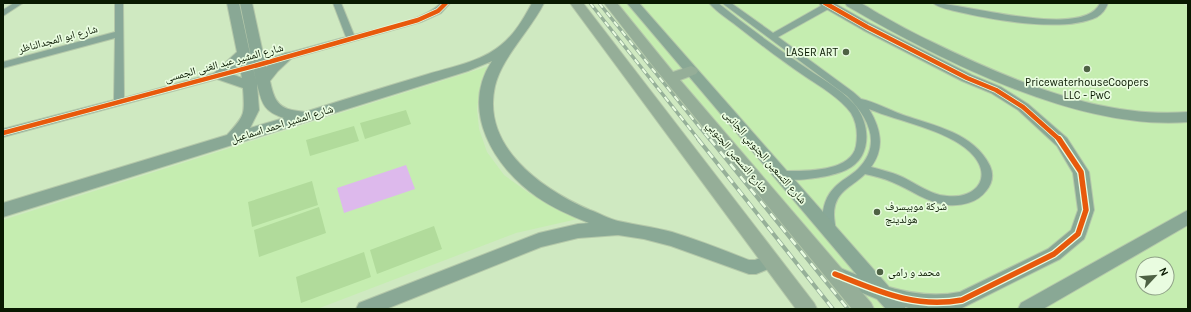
<svg xmlns="http://www.w3.org/2000/svg" width="1191" height="312" font-family="Karla,'Noto Naskh Arabic',sans-serif">
  <rect width="100%" height="100%" fill="#cfe9c1"/>
  <path fill="#c5edb0" fill-rule="evenodd" d="M 616,3 L 1182,3 L 1188,8 L 1188,309 L 874,309 ZM 1143,264 L 1167,264 L 1167,288 L 1143,288 Z
    M 489,66 L 481,81 L 477,109 L 479,129 L 487,152 L 504,175 L 529,193 L 556,208 L 582,218 L 516,233 L 317,309 L 3,309 L 3,220 Z"/>
  <path fill="#b1db9b" d="M 406,110 L 411,124 L 365,139 L 360,123 Z
    M 354,126 L 359,141 L 310,156 L 306,140 Z
    M 312,181 L 318,205 L 252,227 L 248,202 Z
    M 319,207 L 326,233 L 259,257 L 254,230 Z
    M 434,226 L 442,249 L 377,274 L 370,250 Z
    M 364,252 L 371,277 L 301,303 L 296,277 Z"/>
  <path fill="#ddb9ec" d="M 406,165 L 415,189 L 344,213 L 337,188 Z"/>
  <g fill="none" stroke-linecap="round" stroke-linejoin="round">
    <defs>
      <path id="street" d="M 14,3 L 23,3 L 3,16 L 3,10 Z
        M 115,3 L 123,3 L 124,98 L 346,37 L 333,3 L 341,3 L 354,35 C 380,28 422,22 441,3 L 450,3 L 441,13 L 421,22 L 261,67 L 3,137 L 3,129 L 114,100 L 115,38 L 3,68 L 3,62 L 115,32 Z
        M 709,3 L 718,3 C 744,24 771,44 799,63 C 817,76 840,88 855,105 C 871,125 872,158 846,170 C 831,177 793,183 777,178 L 776,175 L 777,172 L 781,171 C 802,171 851,173 856,146 C 858,134 857,123 851,113 C 840,98 821,87 806,77 C 782,61 760,44 737,26 C 728,19 717,12 709,3 Z
        M 722,3 L 731,3 L 773,33 L 826,3 L 832,3 L 832,7 L 778,37 L 853,92 L 861,99 C 875,102 889,110 903,115 C 935,126 974,133 990,166 C 994,175 992,184 986,191 C 977,203 961,206 948,205 C 927,203 910,189 892,182 C 883,178 874,176 865,174 C 851,188 834,191 834,215 C 834,222 837,229 834,234 L 830,236 L 826,234 C 819,220 823,199 834,188 C 841,180 851,176 858,169 C 883,144 868,117 847,96 ZM 869,109 C 900,122 945,129 970,152 C 994,175 978,199 947,196 C 930,195 916,183 900,176 C 891,172 881,170 871,167 C 885,148 881,129 869,109 Z
        M 933,3 C 963,3 1085,40 1100,3 L 1108,3 C 1106,9 1102,14 1097,17 C 1064,33 994,20 959,12 C 951,10 939,8 933,3 Z"/>
      <path id="secondary" d="M 227,3 L 239,3 L 256,81 L 240,3 L 252,3 L 266,67 C 273,60 283,50 293,53 L 294,56 L 278,71 L 270,81 C 273,95 276,107 292,110 C 296,111 300,111 305,112 C 345,99 385,87 425,75 C 450,67 481,62 501,45 C 515,34 524,18 532,3 L 544,3 C 530,31 502,57 495,86 C 481,147 542,189 590,210 C 599,213 609,219 618,221 C 636,225 654,227 672,232 C 698,240 723,250 749,260 L 755,260 L 770,254 L 776,256 L 779,261 L 776,266 L 756,274 L 749,274 L 671,246 L 644,239 L 618,235 L 578,238 L 541,247 L 386,309 L 356,309 L 359,303 L 539,233 L 578,224 L 589,223 C 571,216 553,208 537,197 C 495,168 459,111 492,61 L 468,71 L 3,217 L 3,203 L 227,135 C 245,115 245,115 243,88 L 214,78 L 212,75 L 237,52 ZM 239,64 L 242,78 L 229,73 ZM 257,84 C 262,103 263,111 284,118 L 250,128 L 259,110 Z
        M 627,3 L 639,3 L 889,287 C 913,294 935,297 960,292 L 1048,249 L 1071,230 L 1078,210 L 1073,173 L 1057,146 L 1018,110 L 991,93 L 962,81 L 863,30 L 821,6 L 819,3 L 834,3 L 871,24 L 972,75 L 1001,87 L 1028,104 L 1067,138 L 1089,172 L 1094,210 L 1086,234 L 1084,239 L 1060,259 L 962,308 L 912,309 L 905,307 L 906,309 L 886,309 L 877,299 L 829,279 L 826,274 L 829,269 L 835,266 L 857,275 Z
        M 845,3 C 850,3 856,2 860,3 C 867,6 875,12 881,15 C 897,24 913,33 930,41 C 1008,79 1100,119 1188,112 L 1188,122 C 1078,131 940,60 847,6 Z
        M 1188,210 L 1188,225 L 1043,309 L 1018,309 L 1021,303 Z"/>
      <path id="primary" d="M 570,3 L 583,3 L 814,303 L 817,309 L 796,309 Z
        M 604,3 L 617,3 L 673,72 L 691,66 L 696,68 L 698,71 L 696,74 L 680,80 L 871,303 L 874,309 L 852,309 L 653,66 Z"/>
    </defs>
    <use href="#street" stroke="#b4c8aa" stroke-width="2"/>
    <use href="#secondary" stroke="#b4c8aa" stroke-width="2"/>
    <use href="#primary" stroke="#b4c8aa" stroke-width="2"/>
    <use href="#street" fill="#88a898" fill-rule="evenodd"/>
    <use href="#secondary" fill="#89a895" fill-rule="evenodd"/>
    <use href="#primary" fill="#95ae98" fill-rule="evenodd"/>
    <defs>
      <path id="rail-far1" d="M 590,3 L 699,140
        M 599,3 L 710,140"/>
      <path id="rail" d="M 698,139 L 833,309
        M 710,139 L 848,309"/>
    </defs>
    <use href="#rail-far1" stroke="#96b099" stroke-width="3.5"/>
    <use href="#rail" stroke="#96b099" stroke-width="4"/>
    <use href="#rail-far1" stroke="#e9fce0" stroke-width="2" stroke-dasharray="6" stroke-linecap="butt"/>
    <use href="#rail" stroke="#e9fce0" stroke-width="2.5" stroke-dasharray="8" stroke-linecap="butt"/>
    <defs>
      <path id="cycleway-far1" d="M 825,3 L 867,27 L 967,78 L 996,90 L 1023,107 L 1060,140
        M 3,133 L 258,65 L 418,20 L 438,11 L 446,3"/>
      <path id="cycleway" d="M 835,274 C 878,291 915,309 962,300 L 1054,254 L 1078,234 L 1086,210 L 1081,172 L 1059,139"/>
    </defs>
    <use href="#cycleway-far1" stroke="#e9fce0" stroke-width="6"/>
    <use href="#cycleway" stroke="#e9fce0" stroke-width="8"/>
    <use href="#cycleway-far1" stroke="#e8590c" stroke-width="4.5"/>
    <use href="#cycleway" stroke="#e8590c" stroke-width="5.5"/>
  </g>
  <g fill="#4e6244" stroke="#e9fce0" stroke-width="1.5">
    <circle cx="846" cy="52" r="4"/>
    <circle cx="1087" cy="69" r="4"/>
    <circle cx="877" cy="212" r="4"/>
    <circle cx="880" cy="272" r="4"/>
  </g>
  <g text-anchor="middle" dominant-baseline="central" stroke-width="3.5" stroke-linejoin="round" paint-order="stroke">
    <g font-size="11" fill="#091901" stroke="#e9fce0">
      <text transform="translate(58 39) rotate(-15)">شارع ابو المجدالناظر</text>
      <text transform="translate(224 63) rotate(-15)">شارع المشير عبد الغنى الجمسى</text>
      <text transform="translate(282 124) rotate(-17)">شارع المشير احمد اسماعيل</text>
      <text transform="translate(737 157) rotate(50)">شارع التسعين الجنوبي</text>
      <text transform="translate(765 157) rotate(49)">شارع التسعين الجنوبي الجانبى</text>
    </g>
    <g font-size="11" fill="#091901" stroke="#e9fce0" text-anchor="start">
      <text x="838" y="52" text-anchor="end">LASER ART</text>
      <text x="1087" y="82" text-anchor="middle">PricewaterhouseCoopers<tspan x="1087" dy="13">LLC - PwC</tspan></text>
      <text x="885" y="206">شركة موبيسرف<tspan x="885" dy="13">هولدينج</tspan></text>
      <text x="888" y="272">محمد و رامى</text>
    </g>
  </g>
  <rect width="1191" height="312" fill="none" stroke="#091901" stroke-width="8"/>
  <g transform="translate(1155 276) rotate(64)"><circle r="19" fill="#e9fce0" stroke="#8fa187"/>
  <path d="M0-3L7 15L0 10L-7 15Z" fill="#4e6244"/>
  <text y="-6" font-size="11" font-weight="bold" text-anchor="middle" fill="#091901">N</text>
  </g>
</svg>
